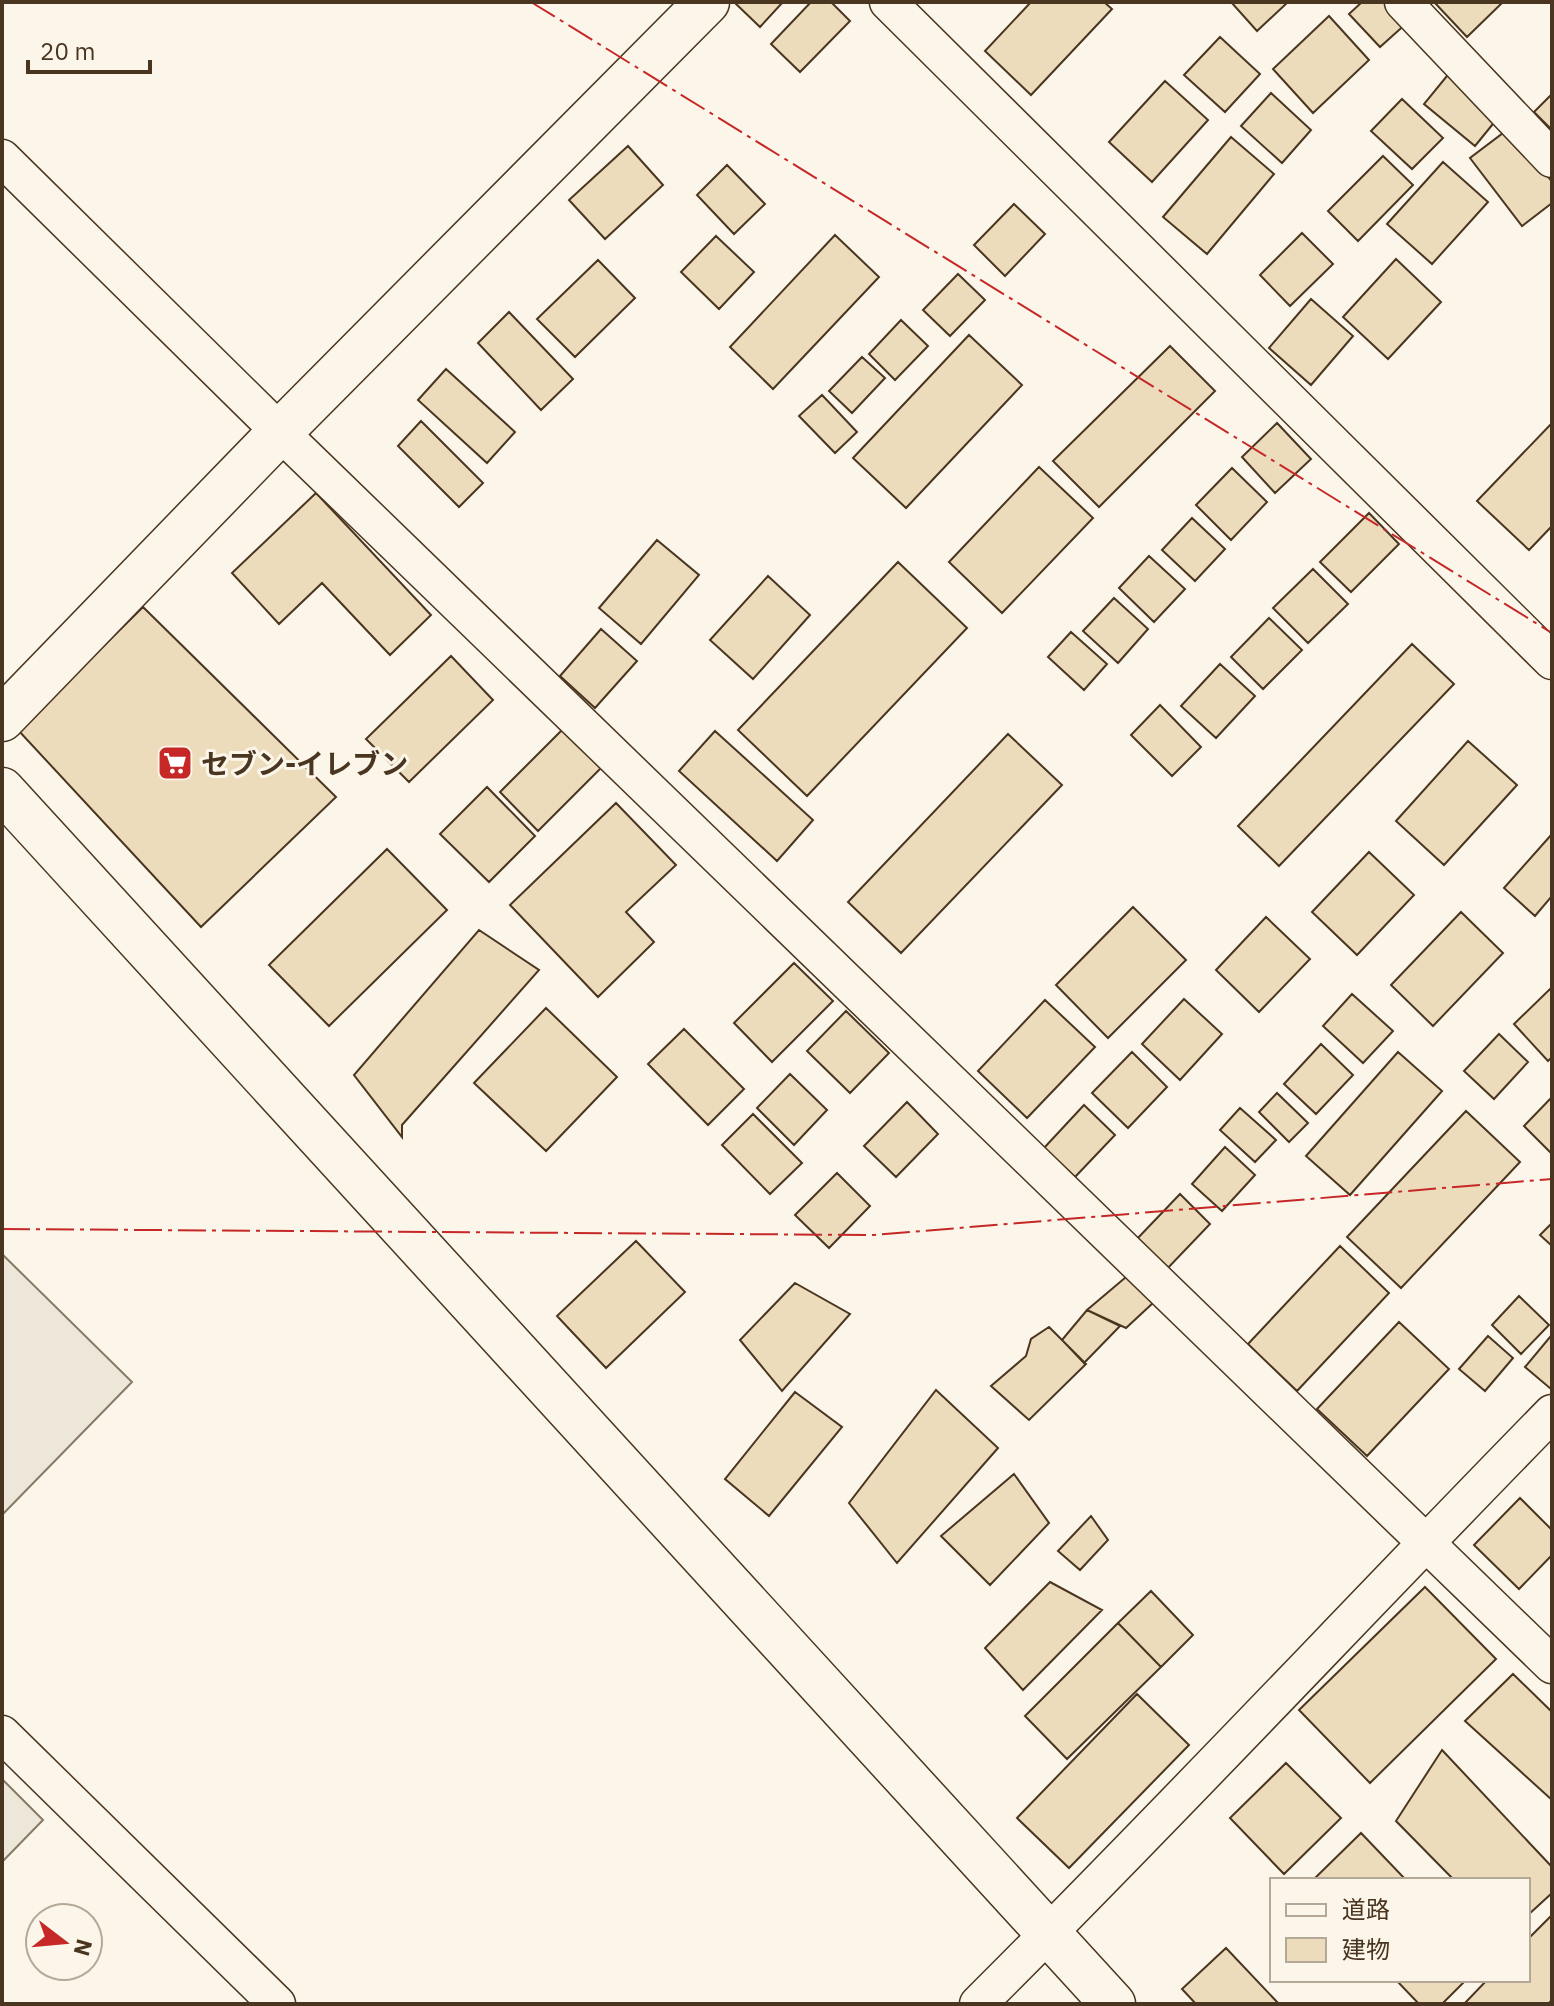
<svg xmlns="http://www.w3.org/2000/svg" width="1554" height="2006" font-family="'IBM Plex Sans','Noto Sans JP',sans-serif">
  <rect width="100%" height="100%" fill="#fbf6e9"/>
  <path fill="#ede7d9" stroke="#887966" stroke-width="2" d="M 2,1254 L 132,1382 L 2,1515 Z
    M 2,1779 L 43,1820 L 2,1862 Z"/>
  <path fill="#ecdcbc" stroke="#4a3520" stroke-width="2" d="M 734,2 L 783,2 L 760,27 Z
    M 811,2 L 831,2 L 850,21 L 800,72 L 771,44 Z
    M 1031,2 L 1104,2 L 1112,9 L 1031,95 L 985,51 Z
    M 1231,2 L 1288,2 L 1257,31 Z
    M 1362,2 L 1391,2 L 1409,21 L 1380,47 L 1349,14 Z
    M 1434,2 L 1503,2 L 1467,37 Z
    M 1329,16 L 1369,60 L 1313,113 L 1273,69 Z
    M 1220,37 L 1260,74 L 1225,112 L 1184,75 Z
    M 1451,71 L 1501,114 L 1475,146 L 1424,104 Z
    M 1165,81 L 1208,120 L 1152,182 L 1109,142 Z
    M 1271,93 L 1311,130 L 1282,163 L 1241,126 Z
    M 1552,94 L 1552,130 L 1534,112 Z
    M 1402,99 L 1443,138 L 1412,169 L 1371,131 Z
    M 1511,127 L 1552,182 L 1552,203 L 1522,226 L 1470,158 Z
    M 1231,137 L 1274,174 L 1207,254 L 1163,217 Z
    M 628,146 L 663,185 L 605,239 L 569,200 Z
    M 1383,156 L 1413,185 L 1358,241 L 1328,211 Z
    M 1443,162 L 1488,202 L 1432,264 L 1387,224 Z
    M 727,165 L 765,204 L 734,234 L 697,195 Z
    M 1014,204 L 1045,234 L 1005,276 L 974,245 Z
    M 1302,233 L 1333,264 L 1290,306 L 1260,275 Z
    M 835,235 L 879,277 L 773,389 L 730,347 Z
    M 716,236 L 754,272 L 719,309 L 681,272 Z
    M 1396,259 L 1441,302 L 1388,359 L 1343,317 Z
    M 598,260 L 635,298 L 575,357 L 537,319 Z
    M 958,274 L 985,300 L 950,336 L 923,310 Z
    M 1311,299 L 1353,336 L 1311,385 L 1269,348 Z
    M 509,312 L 573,379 L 541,410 L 478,343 Z
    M 901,320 L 928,346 L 895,380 L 869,354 Z
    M 969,335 L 1022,385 L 906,508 L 853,458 Z
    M 1170,346 L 1215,391 L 1099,507 L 1053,461 Z
    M 862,357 L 885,378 L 852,413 L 829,391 Z
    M 446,369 L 515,432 L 487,463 L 418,400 Z
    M 822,395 L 857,432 L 835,453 L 799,416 Z
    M 421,421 L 483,483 L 459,507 L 398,446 Z
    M 1277,423 L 1311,459 L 1275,493 L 1242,457 Z
    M 1552,423 L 1552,526 L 1529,550 L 1477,501 Z
    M 1039,467 L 1093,518 L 1002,613 L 949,562 Z
    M 1232,468 L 1267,502 L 1231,540 L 1196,505 Z
    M 316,493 L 431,615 L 390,655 L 322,583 L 279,624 L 232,573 Z
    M 1369,513 L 1399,544 L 1351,592 L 1320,562 Z
    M 1192,518 L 1225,549 L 1195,581 L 1162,550 Z
    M 657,540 L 699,575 L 641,644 L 599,608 Z
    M 1149,556 L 1185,589 L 1154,622 L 1119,588 Z
    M 898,562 L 967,628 L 807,796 L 738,730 Z
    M 1313,569 L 1348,604 L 1308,643 L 1273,608 Z
    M 768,576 L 810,615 L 753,679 L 710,640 Z
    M 1114,598 L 1148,629 L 1118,663 L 1083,631 Z
    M 143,607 L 336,797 L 201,927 L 18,730 Z
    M 1269,618 L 1302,650 L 1263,689 L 1231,657 Z
    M 601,629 L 637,661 L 595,708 L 560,676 Z
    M 1071,632 L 1107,664 L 1084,690 L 1048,657 Z
    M 1412,644 L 1454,684 L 1279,866 L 1238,826 Z
    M 451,656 L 493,700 L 409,782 L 366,739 Z
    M 1220,664 L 1255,696 L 1216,738 L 1181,706 Z
    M 1160,705 L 1201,747 L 1172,776 L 1131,735 Z
    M 563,729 L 601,768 L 538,831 L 500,792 Z
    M 715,731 L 813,820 L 777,861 L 679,771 Z
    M 1008,734 L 1062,785 L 901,953 L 848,902 Z
    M 1468,741 L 1517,785 L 1444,865 L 1396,821 Z
    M 487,787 L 535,836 L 489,882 L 440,834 Z
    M 616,803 L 676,865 L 626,912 L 654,942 L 598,997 L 510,905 Z
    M 1552,834 L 1552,896 L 1535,916 L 1504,888 Z
    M 387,849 L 447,910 L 329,1026 L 269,965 Z
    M 1369,852 L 1414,895 L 1357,955 L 1312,912 Z
    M 1133,907 L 1186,960 L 1108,1038 L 1056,985 Z
    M 1461,912 L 1503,953 L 1433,1026 L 1391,985 Z
    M 1266,917 L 1310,959 L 1259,1012 L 1216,970 Z
    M 479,930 L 539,970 L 402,1125 L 402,1137 L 354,1075 Z
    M 794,963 L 833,1001 L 772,1062 L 734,1023 Z
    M 1551,988 L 1552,1057 L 1548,1061 L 1514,1024 Z
    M 1352,994 L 1393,1031 L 1363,1063 L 1323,1026 Z
    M 1184,999 L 1222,1034 L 1180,1080 L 1142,1044 Z
    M 1045,1000 L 1095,1047 L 1027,1118 L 978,1071 Z
    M 546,1008 L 617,1077 L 546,1151 L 474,1083 Z
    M 846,1011 L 889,1053 L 850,1093 L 807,1051 Z
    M 684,1029 L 744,1089 L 708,1125 L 648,1064 Z
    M 1499,1034 L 1528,1062 L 1494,1099 L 1464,1071 Z
    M 1321,1044 L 1353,1075 L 1316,1114 L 1284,1084 Z
    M 1132,1052 L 1167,1087 L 1128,1128 L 1092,1093 Z
    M 1398,1052 L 1442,1091 L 1350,1195 L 1306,1156 Z
    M 790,1074 L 827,1110 L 794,1145 L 757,1108 Z
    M 1277,1093 L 1308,1123 L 1289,1142 L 1259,1112 Z
    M 1552,1097 L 1552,1154 L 1524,1126 Z
    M 907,1102 L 938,1134 L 896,1177 L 864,1146 Z
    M 1084,1105 L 1115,1135 L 1075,1177 L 1044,1148 Z
    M 1240,1108 L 1276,1140 L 1255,1162 L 1220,1130 Z
    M 1466,1111 L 1520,1162 L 1401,1288 L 1347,1237 Z
    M 753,1114 L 802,1163 L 770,1194 L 722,1145 Z
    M 1225,1147 L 1255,1175 L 1222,1211 L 1192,1184 Z
    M 837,1173 L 870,1206 L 829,1248 L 795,1215 Z
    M 1180,1194 L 1210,1224 L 1165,1271 L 1135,1241 Z
    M 1552,1223 L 1552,1246 L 1540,1235 Z
    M 636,1241 L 685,1292 L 606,1368 L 557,1316 Z
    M 1340,1246 L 1389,1293 L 1297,1391 L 1248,1344 Z
    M 1126,1277 L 1154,1302 L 1126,1328 L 1087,1310 Z
    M 795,1283 L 850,1314 L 782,1391 L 740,1340 Z
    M 1519,1296 L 1549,1325 L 1521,1354 L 1492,1325 Z
    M 1087,1310 L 1120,1326 L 1084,1363 L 1062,1340 Z
    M 1399,1322 L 1449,1369 L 1367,1456 L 1317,1409 Z
    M 1049,1327 L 1086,1364 L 1029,1420 L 991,1386 L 1026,1356 L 1031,1339 Z
    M 1488,1336 L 1513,1358 L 1485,1391 L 1459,1369 Z
    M 1550,1337 L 1552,1339 L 1551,1389 L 1525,1367 Z
    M 936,1390 L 998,1448 L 897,1563 L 849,1503 Z
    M 795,1392 L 842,1427 L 769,1516 L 725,1479 Z
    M 1014,1474 L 1049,1523 L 990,1585 L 941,1536 Z
    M 1520,1498 L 1552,1530 L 1552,1555 L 1519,1589 L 1474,1545 Z
    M 1091,1516 L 1108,1540 L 1080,1570 L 1058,1551 Z
    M 1050,1582 L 1102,1610 L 1023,1690 L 985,1648 Z
    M 1425,1587 L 1496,1659 L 1370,1783 L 1299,1710 Z
    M 1151,1591 L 1193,1635 L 1161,1667 L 1118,1623 Z
    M 1118,1623 L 1161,1667 L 1067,1759 L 1025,1716 Z
    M 1513,1674 L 1552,1712 L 1552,1800 L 1465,1721 Z
    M 1137,1694 L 1189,1745 L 1069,1868 L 1017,1818 Z
    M 1442,1750 L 1552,1867 L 1552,1893 L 1528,1915 L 1528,1880 L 1454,1880 L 1396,1821 Z
    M 1286,1763 L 1341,1818 L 1284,1874 L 1230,1818 Z
    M 1361,1833 L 1406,1880 L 1313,1880 Z
    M 1552,1915 L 1552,2000 L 1548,2004 L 1464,2004 L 1487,1980 L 1528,1980 L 1528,1939 Z
    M 1226,1948 L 1279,2004 L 1196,2004 L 1182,1989 Z
    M 1396,1980 L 1466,1980 L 1442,2004 L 1419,2004 Z"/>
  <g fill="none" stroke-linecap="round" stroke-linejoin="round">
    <defs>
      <path id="street" d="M 888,2 L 1552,661
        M 1403,2 L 1552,159
        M 2,158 L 280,432 L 1552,1665
        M 2,1734 L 277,2004
        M 978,2004 C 1173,1810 1360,1609 1552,1413"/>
      <path id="secondary" d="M 2,719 L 280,432 L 707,2
        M 2,790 L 1113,2004"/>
    </defs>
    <use href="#street" stroke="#4a3520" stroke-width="39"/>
    <use href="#secondary" stroke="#4a3520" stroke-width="47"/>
    <use href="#street" stroke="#fbf6e9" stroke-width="36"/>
    <use href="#secondary" stroke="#fbf6e9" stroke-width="44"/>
    <path stroke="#c62828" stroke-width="2" stroke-dasharray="28 6 4 6" stroke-linecap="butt" d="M 531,2 L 1552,633
      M 2,1229 L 874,1235 L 1552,1179"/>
  </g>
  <defs>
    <symbol id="supermarket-square" viewBox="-11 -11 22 22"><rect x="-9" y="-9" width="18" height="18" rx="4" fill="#c62828" stroke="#fbf6e9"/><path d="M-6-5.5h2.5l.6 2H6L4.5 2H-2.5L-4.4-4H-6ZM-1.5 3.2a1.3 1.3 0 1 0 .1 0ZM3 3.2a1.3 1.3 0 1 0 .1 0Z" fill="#fff"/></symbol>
  </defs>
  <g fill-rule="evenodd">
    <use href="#supermarket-square" x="155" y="743" width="40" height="40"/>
  </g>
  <g text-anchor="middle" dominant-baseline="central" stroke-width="6" stroke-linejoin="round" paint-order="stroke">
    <g font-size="28" font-weight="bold" fill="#4a3520" stroke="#fbf6e9" text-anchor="start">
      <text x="201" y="763">セブン-イレブン</text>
    </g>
  </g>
  <rect width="1554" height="2006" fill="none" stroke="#4a3520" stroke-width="8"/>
  <rect x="1270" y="1878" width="260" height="104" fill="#fbf6e9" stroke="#b4a999" stroke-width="2"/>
  <rect x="1286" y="1904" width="40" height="12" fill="#fbf6e9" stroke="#b4a999" stroke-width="2"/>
  <text x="1342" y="1918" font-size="24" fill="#4a3520">道路</text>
  <rect x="1286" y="1938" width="40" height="24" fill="#ecdcbc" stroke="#b4a999" stroke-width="2"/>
  <text x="1342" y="1958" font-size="24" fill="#4a3520">建物</text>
  <g transform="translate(64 1942) rotate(106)"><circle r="38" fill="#fbf6e9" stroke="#b4a999" stroke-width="2"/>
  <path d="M0-6L14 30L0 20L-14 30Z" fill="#c62828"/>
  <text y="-12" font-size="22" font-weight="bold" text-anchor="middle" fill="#4a3520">N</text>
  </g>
  <path d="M28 60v12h122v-12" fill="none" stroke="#4a3520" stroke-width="4"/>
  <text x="40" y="60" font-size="24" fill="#4a3520" stroke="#fbf6e9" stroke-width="6" paint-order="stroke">20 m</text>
</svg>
